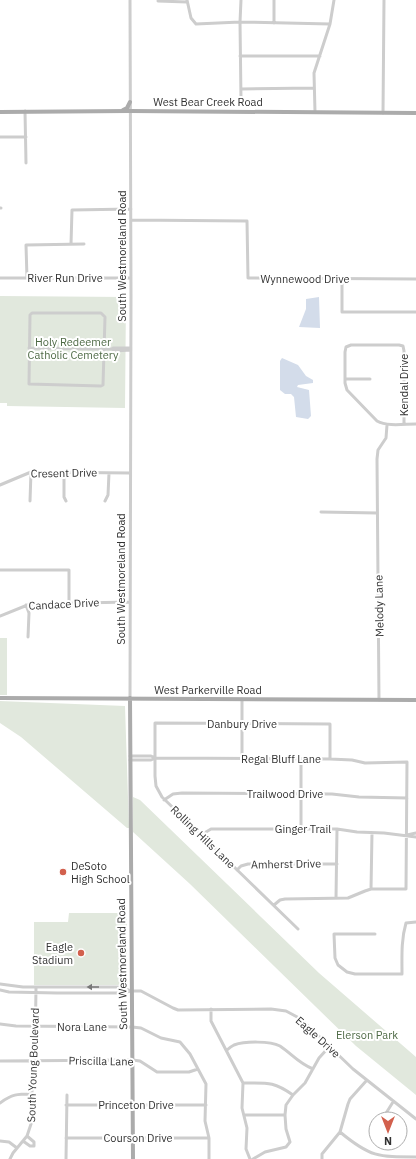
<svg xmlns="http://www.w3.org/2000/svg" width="416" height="1159" font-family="'IBM Plex Sans',sans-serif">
  <rect width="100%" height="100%" fill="#fff"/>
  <path fill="#e1e8dd" d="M 0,296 L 126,297 L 125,408 L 7,406 L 7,403 L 0,403 Z
    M 0,638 L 7,638 L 7,695 L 0,695 Z
    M 0,701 L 125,706 L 129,828 L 127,828 L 21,737 L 0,723 Z
    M 133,797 L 140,800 L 319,973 L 416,1057 L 416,1095 L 356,1046 L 190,884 L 133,832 Z
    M 69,913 L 127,913 L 127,985 L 34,985 L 34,922 L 68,922 Z"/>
  <path fill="#d3dcea" d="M 319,297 L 320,328 L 299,327 L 306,309 L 306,299 Z
    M 282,358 L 298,365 L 306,376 L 313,380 L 313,383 L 298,385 L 297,387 L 309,390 L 311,416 L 308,419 L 296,417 L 294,397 L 291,394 L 285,394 L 280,390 L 280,361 Z"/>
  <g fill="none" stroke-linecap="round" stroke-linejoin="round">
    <path stroke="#cdcdcd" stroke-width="3" d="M 187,0 L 191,18 L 196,24 L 240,22 L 330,24
      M 241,0 L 240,22 L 241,100
      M 274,0 L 274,23
      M 158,1 L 187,2
      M 240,56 L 320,56
      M 241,89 L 314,88
      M 25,111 L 26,163
      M 315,112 L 314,73 L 330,24 L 334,0
      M 383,113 L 384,0
      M 0,137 L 26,137
      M 0,208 L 1,208
      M 131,220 L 247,221 L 248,278 L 416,279
      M 71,244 L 72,210 L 131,209
      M 0,278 L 130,278
      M 27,278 L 26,245 L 84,244
      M 342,279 L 342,312 L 416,312
      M 32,313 L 101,313 L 105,317 L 103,385 L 101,386 L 29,384 L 30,315 Z
      M 29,348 L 104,349 L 113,349 L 114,351 L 131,350
      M 113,349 L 113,348 L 131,348
      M 345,379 L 370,379
      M 404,424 L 404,351 L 403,346 L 399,345 L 351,345 L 346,347 L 345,352 L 345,383 L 347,390 L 377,421 C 388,427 404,424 416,424
      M 64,472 L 64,497 L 66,501
      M 0,485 L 31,472 L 130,473
      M 30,501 L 31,472
      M 105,501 L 108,495 L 109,473
      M 321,512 L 377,513
      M 0,570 L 69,570 L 69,603
      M 26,605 L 29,613 L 28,637
      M 0,616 L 30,604 L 130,602
      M 130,698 L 131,294 L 130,0
      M 379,700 L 377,459 L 378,450 L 386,438 L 387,425
      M 130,756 L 151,756 L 155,758 L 330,759 L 352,760 L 365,763 L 407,762 L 406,889 L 371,889 L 365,891 L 348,898 L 285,899 L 280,900 L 274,905
      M 242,758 L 242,699
      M 130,760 L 151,760 L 155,758
      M 164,800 L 173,794 L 182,793 L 332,794 L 359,797 L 407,798
      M 301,829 L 301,759
      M 201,835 L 211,829 L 337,829 L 357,832 L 384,833 L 416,837
      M 407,835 L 416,833
      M 237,870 L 241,866 L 248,864 L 337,864
      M 371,889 L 372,833
      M 336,898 L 337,829
      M 298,929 L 162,797 L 156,786 L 155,776 L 155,723 L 330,724 L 330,759
      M 375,934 L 334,934 L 335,958 L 338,965 L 347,972 L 355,974 L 402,974 C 402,957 401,940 406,923 L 416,922
      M 0,984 L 23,987 L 122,987 L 131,991
      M 0,990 L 9,992 L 57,993 L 122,993 L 131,991 L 141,991 L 173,1008 L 178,1010 L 271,1009 L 286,1011 L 301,1019 L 353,1069 L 416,1119
      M 211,1009 L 211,1021 L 243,1083 L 242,1108 L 247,1128 L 246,1149 L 250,1159
      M 0,1024 L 16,1026 L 132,1027 L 141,1028 L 161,1038 L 180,1042 L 190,1054 L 206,1084 L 205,1121 L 209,1138 L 209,1159
      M 227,1050 C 229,1048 232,1046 234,1045 C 245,1041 270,1041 280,1046 C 292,1054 298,1063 313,1069
      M 0,1061 L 133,1060 L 140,1061 L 157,1072 L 189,1072 L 198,1069
      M 243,1083 C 267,1083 273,1081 293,1095
      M 0,1103 C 12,1094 17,1094 32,1094
      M 66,1105 L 206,1105
      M 244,1115 L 285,1115
      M 383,1118 L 393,1102
      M 340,1132 C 370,1157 378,1157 416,1157
      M 66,1138 L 209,1138
      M 0,1141 L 9,1142 L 17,1148
      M 23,1141 L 30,1146 L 34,1146 L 34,1142 L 27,1136
      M 10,1159 L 13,1153 L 27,1136 L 32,1121 L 32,1076 L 35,1060 L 36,987
      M 66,1159 L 67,1095
      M 253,1159 L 265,1152 L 286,1147 L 290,1142 L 286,1129 L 285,1115 L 286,1105 L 293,1095 L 305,1083 L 319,1058 L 329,1047
      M 322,1159 L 322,1154 L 340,1132 L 348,1104 L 350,1099 L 367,1080"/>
    <path stroke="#ababab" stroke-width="4" d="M 123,110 L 127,108 L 130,102
      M 0,112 L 130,111 L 416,113
      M 0,698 L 416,700
      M 130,698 L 133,1159"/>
  </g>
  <defs><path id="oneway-solid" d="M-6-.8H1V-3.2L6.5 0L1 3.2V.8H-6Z"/></defs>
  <use fill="#787878" href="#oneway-solid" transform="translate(93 987) rotate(180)"/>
  <g fill="#d2604d" stroke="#fff" stroke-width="1.5">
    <circle cx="63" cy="872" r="4"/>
    <circle cx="81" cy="953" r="4"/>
  </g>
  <g text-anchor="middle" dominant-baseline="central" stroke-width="4" stroke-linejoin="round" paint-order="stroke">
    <g font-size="11" fill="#333" stroke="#fff">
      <text x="208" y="102">West Bear Creek Road</text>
      <text transform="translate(122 256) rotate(-90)">South Westmoreland Road</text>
      <text x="65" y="278">River Run Drive</text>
      <text x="305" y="279">Wynnewood Drive</text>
      <text transform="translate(404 385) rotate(-90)">Kendal Drive</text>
      <text transform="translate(64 473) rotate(-1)">Cresent Drive</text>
      <text transform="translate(121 579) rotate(-90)">South Westmoreland Road</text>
      <text transform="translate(64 604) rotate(-3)">Candace Drive</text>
      <text transform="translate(379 606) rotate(-91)">Melody Lane</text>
      <text x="208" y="690">West Parkerville Road</text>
      <text x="242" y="724">Danbury Drive</text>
      <text x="281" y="759">Regal Bluff Lane</text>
      <text x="285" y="794">Trailwood Drive</text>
      <text x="303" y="829">Ginger Trail</text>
      <text transform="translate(203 837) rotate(44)">Rolling Hills Lane</text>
      <text transform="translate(286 864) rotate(-1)">Amherst Drive</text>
      <text transform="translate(122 964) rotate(-91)">South Westmoreland Road</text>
      <text x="82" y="1027">Nora Lane</text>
      <text transform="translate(318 1037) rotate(42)">Eagle Drive</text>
      <text transform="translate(101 1061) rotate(1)">Priscilla Lane</text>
      <text transform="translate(33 1065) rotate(-88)">South Young Boulevard</text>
      <text x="136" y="1105">Princeton Drive</text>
      <text x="138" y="1138">Courson Drive</text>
    </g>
    <g font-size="11" fill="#4e6a45" stroke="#fff">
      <text x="73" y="342">Holy Redeemer<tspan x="73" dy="13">Catholic Cemetery</tspan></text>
      <text x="367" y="1035">Elerson Park</text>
    </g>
    <g font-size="11" fill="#333" stroke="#fff" text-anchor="start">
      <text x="71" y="866">DeSoto<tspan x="71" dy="13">High School</tspan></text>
      <text x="73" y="947" text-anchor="end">Eagle<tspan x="73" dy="13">Stadium</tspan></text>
    </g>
  </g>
  <g transform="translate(388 1131) rotate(180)"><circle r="19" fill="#ffffff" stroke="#adadad"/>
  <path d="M0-3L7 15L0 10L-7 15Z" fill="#d2604d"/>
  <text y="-6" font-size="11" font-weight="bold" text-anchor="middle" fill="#333333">N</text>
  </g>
</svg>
